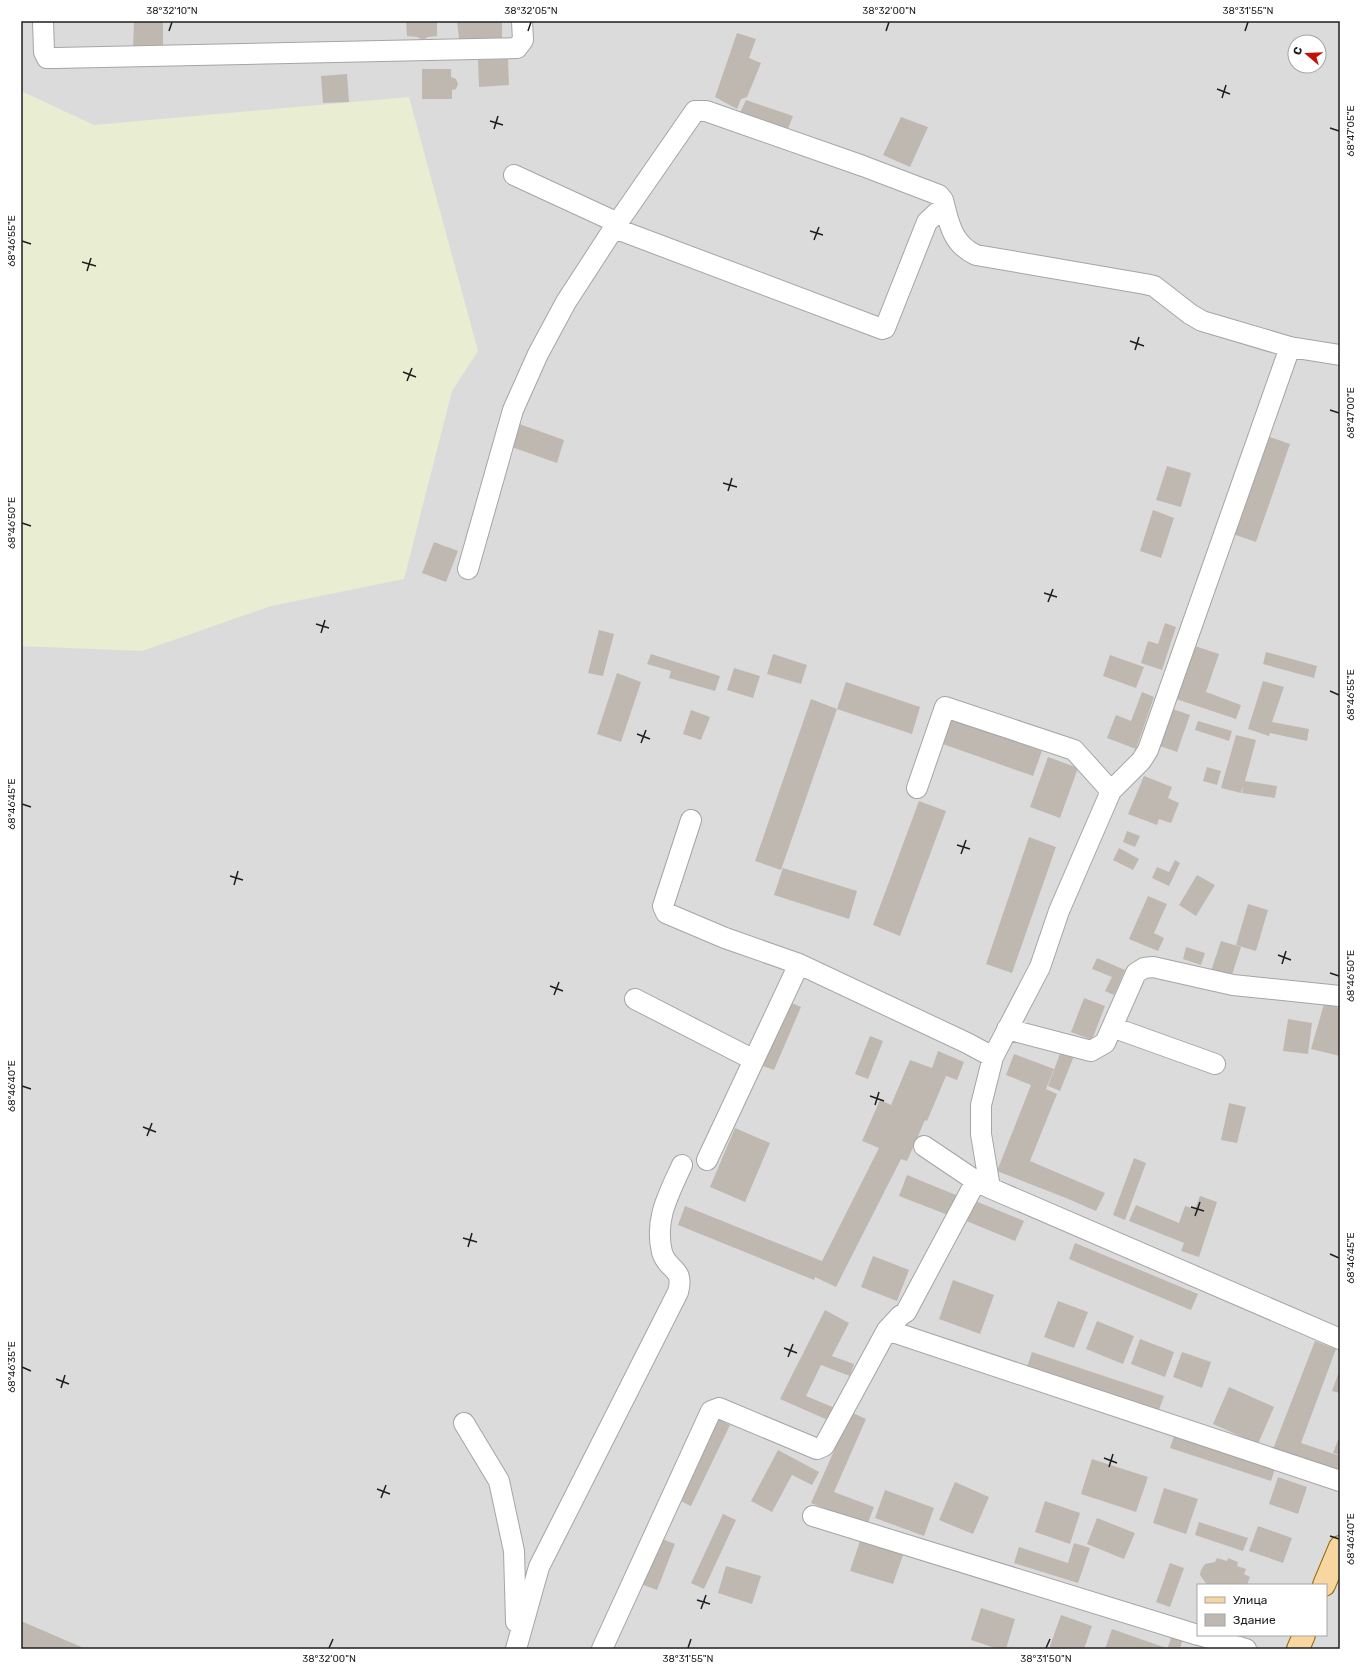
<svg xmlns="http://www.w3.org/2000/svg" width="1361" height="1670" font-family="Rubik,sans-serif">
  <rect width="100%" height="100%" fill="#efece5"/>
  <path fill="#dcdbdb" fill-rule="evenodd" d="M 21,21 L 1340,21 L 1340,1649 L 21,1649 ZM 1295,42 L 1319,42 L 1319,66 L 1295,66 ZM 1198,1585 L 1326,1585 L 1326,1635 L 1198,1635 Z"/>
  <path fill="#e9edd1" d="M 21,91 L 94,125 L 409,97 L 478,351 L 452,391 L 404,579 L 271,606 L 142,651 L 21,646 Z"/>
  <path fill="#bfb8b1" d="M 134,21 L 163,21 L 163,48 L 133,48 Z
    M 406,21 L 437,21 L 437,36 L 428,37 L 423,40 L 417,37 L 407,36 Z
    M 457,21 L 502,21 L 502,38 L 489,38 L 480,45 L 472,40 L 459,39 Z
    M 737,33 L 756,39 L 749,58 L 761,63 L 747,97 L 741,99 L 737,109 L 715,97 Z
    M 508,59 L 509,85 L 479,87 L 478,60 Z
    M 422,69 L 451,69 L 451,77 L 456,79 L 458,84 L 456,89 L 452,90 L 452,99 L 422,99 Z
    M 347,74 L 349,102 L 323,103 L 321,76 Z
    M 746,100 L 793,116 L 786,134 L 738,117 Z
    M 901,117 L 928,127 L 910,167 L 883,155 Z
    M 511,421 L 564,440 L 557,463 L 503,444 Z
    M 1264,435 L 1290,444 L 1256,542 L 1230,533 Z
    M 1167,466 L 1191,473 L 1181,507 L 1156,500 Z
    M 1153,510 L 1174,518 L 1161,558 L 1140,551 Z
    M 434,542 L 458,551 L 446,582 L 422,573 Z
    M 1165,623 L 1176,627 L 1162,670 L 1141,663 L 1148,641 L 1158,644 Z
    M 599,630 L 614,634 L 603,676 L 588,673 Z
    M 1189,644 L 1219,654 L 1206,692 L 1241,705 L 1236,719 L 1170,697 Z
    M 1266,652 L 1317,666 L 1314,678 L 1263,664 Z
    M 651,654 L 720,676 L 715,691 L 669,678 L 671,671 L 647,664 Z
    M 773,654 L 807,665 L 801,684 L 767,674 Z
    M 1110,655 L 1144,667 L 1136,688 L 1103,676 Z
    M 734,668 L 760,676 L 753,698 L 727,690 Z
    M 617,673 L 641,682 L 621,742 L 597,734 Z
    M 1263,681 L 1284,687 L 1272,722 L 1309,729 L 1307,741 L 1270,733 L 1269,736 L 1248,729 Z
    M 846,682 L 920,707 L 912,734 L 837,709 Z
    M 1142,692 L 1154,697 L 1136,749 L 1107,738 L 1116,715 L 1131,721 Z
    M 811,699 L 837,709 L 781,870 L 755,861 Z
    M 1170,708 L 1190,715 L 1177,752 L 1157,745 Z
    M 691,710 L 710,717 L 701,740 L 683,734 Z
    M 952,718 L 1042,751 L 1033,776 L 943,744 Z
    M 1198,721 L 1232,731 L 1229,741 L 1195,730 Z
    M 1236,735 L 1256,740 L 1245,781 L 1277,786 L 1275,798 L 1242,793 L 1243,786 L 1241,793 L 1221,788 Z
    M 1048,757 L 1078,768 L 1060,818 L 1030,807 Z
    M 1207,767 L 1221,771 L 1217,785 L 1203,781 Z
    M 1144,776 L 1172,787 L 1168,798 L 1179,803 L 1171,823 L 1159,819 L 1157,825 L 1128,814 Z
    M 919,801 L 946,811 L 900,936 L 873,925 Z
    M 1127,831 L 1140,836 L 1135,847 L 1123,842 Z
    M 1029,837 L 1056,847 L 1012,973 L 986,964 Z
    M 1119,848 L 1139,859 L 1133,870 L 1113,860 Z
    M 1175,860 L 1180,863 L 1169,886 L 1152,878 L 1157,867 L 1169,872 Z
    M 783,868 L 857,891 L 849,919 L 774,895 Z
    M 1197,875 L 1215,885 L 1196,916 L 1179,905 Z
    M 1148,896 L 1167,904 L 1154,933 L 1164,938 L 1158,951 L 1129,939 Z
    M 1248,904 L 1268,910 L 1256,951 L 1236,945 Z
    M 1221,941 L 1241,947 L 1230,981 L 1210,974 Z
    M 1186,947 L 1205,953 L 1201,965 L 1183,959 Z
    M 1097,958 L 1125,970 L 1114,995 L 1105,991 L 1112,977 L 1092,969 Z
    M 1084,998 L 1105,1006 L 1092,1040 L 1071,1032 Z
    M 787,1001 L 801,1007 L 774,1070 L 760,1065 Z
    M 1324,1004 L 1340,1008 L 1340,1056 L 1311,1049 Z
    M 1288,1019 L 1312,1023 L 1308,1054 L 1283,1051 Z
    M 870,1036 L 883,1041 L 868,1079 L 855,1074 Z
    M 938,1051 L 964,1062 L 957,1080 L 946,1076 L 927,1121 L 925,1120 L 907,1161 L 901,1159 L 836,1287 L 815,1277 L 814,1280 L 678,1225 L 685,1206 L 822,1261 L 879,1148 L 862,1141 L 880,1100 L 891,1105 L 910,1060 L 932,1068 Z
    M 1061,1051 L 1074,1056 L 1060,1091 L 1048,1086 Z
    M 1014,1054 L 1054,1069 L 1046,1089 L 1057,1094 L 1030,1161 L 1105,1193 L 1096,1211 L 1066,1198 L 997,1171 L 1031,1085 L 1006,1075 Z
    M 1229,1103 L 1246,1107 L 1237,1143 L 1221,1140 Z
    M 735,1128 L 770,1143 L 745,1202 L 710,1187 Z
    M 1134,1158 L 1146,1163 L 1125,1220 L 1113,1215 Z
    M 907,1175 L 956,1195 L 948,1215 L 899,1196 Z
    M 1200,1196 L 1217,1202 L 1199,1257 L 1181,1251 L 1184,1243 L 1129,1221 L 1136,1205 L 1179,1223 L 1185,1206 L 1195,1209 Z
    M 973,1200 L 1024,1221 L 1015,1241 L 964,1220 Z
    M 1075,1243 L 1198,1294 L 1191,1310 L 1069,1259 Z
    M 873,1256 L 909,1270 L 897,1301 L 861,1287 Z
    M 953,1280 L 994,1295 L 980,1334 L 939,1319 Z
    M 1058,1301 L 1088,1312 L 1074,1348 L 1044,1337 Z
    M 825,1310 L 849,1323 L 832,1356 L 854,1364 L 850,1376 L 821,1365 L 806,1396 L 835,1408 L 830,1421 L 780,1399 Z
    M 1097,1321 L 1134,1336 L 1123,1364 L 1086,1349 Z
    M 1140,1339 L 1174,1352 L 1165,1377 L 1131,1364 Z
    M 1315,1341 L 1336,1349 L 1301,1443 L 1340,1456 L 1340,1472 L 1273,1449 Z
    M 1032,1352 L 1164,1396 L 1159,1410 L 1027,1367 Z
    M 1182,1352 L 1211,1362 L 1202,1388 L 1173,1377 Z
    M 1340,1369 L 1340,1393 L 1332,1391 Z
    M 1229,1387 L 1274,1407 L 1258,1444 L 1213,1424 Z
    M 851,1412 L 866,1419 L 834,1492 L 874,1507 L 867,1525 L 811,1503 Z
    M 714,1417 L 730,1425 L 691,1506 L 674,1498 Z
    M 1340,1435 L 1340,1455 L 1333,1453 Z
    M 1174,1436 L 1223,1453 L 1224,1450 L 1276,1466 L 1271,1481 L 1170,1448 Z
    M 778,1450 L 819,1472 L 812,1485 L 792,1475 L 772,1512 L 751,1501 Z
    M 1092,1459 L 1148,1477 L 1136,1512 L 1081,1494 Z
    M 1278,1477 L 1307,1487 L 1298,1514 L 1269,1504 Z
    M 955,1482 L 989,1497 L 973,1534 L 939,1520 Z
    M 1164,1488 L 1198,1499 L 1186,1534 L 1153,1523 Z
    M 885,1490 L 934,1508 L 924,1536 L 875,1518 Z
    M 1045,1501 L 1080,1513 L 1070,1544 L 1035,1532 Z
    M 723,1514 L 736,1520 L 704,1589 L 691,1583 Z
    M 1097,1518 L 1135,1533 L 1124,1559 L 1087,1544 Z
    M 1199,1522 L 1248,1538 L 1243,1551 L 1195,1535 Z
    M 1258,1526 L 1292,1538 L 1283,1563 L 1249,1551 Z
    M 657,1537 L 675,1544 L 657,1590 L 638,1583 Z
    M 860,1541 L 903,1555 L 893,1584 L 850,1571 Z
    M 1074,1543 L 1090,1548 L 1078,1583 L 1014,1563 L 1019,1547 L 1068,1563 Z
    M 1217,1558 L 1227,1561 L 1228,1558 L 1238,1562 L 1237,1566 L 1246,1569 L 1244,1574 L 1250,1577 L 1247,1585 L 1207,1585 L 1200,1575 L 1201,1570 L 1205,1564 L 1215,1562 Z
    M 1170,1563 L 1184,1568 L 1170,1607 L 1156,1602 Z
    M 726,1566 L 761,1576 L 752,1604 L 718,1593 Z
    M 981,1608 L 1015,1619 L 1006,1649 L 998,1649 L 971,1640 Z
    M 1061,1615 L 1092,1626 L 1084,1649 L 1049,1649 Z
    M 21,1621 L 86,1649 L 21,1649 Z
    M 1112,1629 L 1169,1649 L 1105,1649 Z
    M 1172,1635 L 1183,1638 L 1180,1649 L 1168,1647 Z"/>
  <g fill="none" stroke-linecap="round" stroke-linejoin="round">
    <defs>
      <path id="minor" d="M 43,21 L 44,52 L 47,58 L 55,58 L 517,48 L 523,40 L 522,21
        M 514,175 L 618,223
        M 614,228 L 882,329 L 885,328 L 927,222 L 944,206
        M 468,569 L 513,410 L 538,354 L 566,302 L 614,228 L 695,111 L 706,111 L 863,166 L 939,195 L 943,200 C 949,223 952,244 976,255 L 1145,284 L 1154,286 L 1190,314 L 1202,321 L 1290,347 L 1340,355
        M 917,788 L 945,707 L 1074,750 L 1111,791
        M 691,820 L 663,906 L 666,913 L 725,938 L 799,964
        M 635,999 L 754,1060
        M 1112,1027 L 1215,1064
        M 1007,1029 L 1091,1051 L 1105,1043 L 1136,973 L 1144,968 L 1153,967 L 1233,985 L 1340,996
        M 924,1146 L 976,1181 L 990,1188 L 1340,1339
        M 707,1160 L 799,964 L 967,1043 L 993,1057
        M 990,1188 L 981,1134 L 981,1105 L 993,1057 L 1040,967 L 1059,911 L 1111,791 L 1141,761 L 1148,750 L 1290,347
        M 887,1330 L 1340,1481
        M 464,1423 L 499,1481 L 514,1551 L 516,1622
        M 813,1516 L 1198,1635
        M 1199,1635 L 1246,1649
        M 516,1649 L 539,1567 L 678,1292 C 685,1267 667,1271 662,1252 C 654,1219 669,1194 682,1165
        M 602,1649 L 711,1411 L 719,1408 L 817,1449 L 824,1446 L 887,1330 L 900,1316 L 906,1312 L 976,1181"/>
      <path id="major" d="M 1324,1585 L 1340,1547
        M 1298,1649 L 1304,1635"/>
    </defs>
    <use href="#minor" stroke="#a5a5a5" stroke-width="22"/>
    <use href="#major" stroke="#926b06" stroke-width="24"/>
    <use href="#minor" stroke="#fff" stroke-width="20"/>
    <use href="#major" stroke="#f8d6a0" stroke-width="22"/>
  </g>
  <path fill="none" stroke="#1e1e1e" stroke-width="1.5" d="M 169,31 L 172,22M 528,31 L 531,22M 886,31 L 889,22M 1245,31 L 1248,22M 1217,89 L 1230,94M 1222,98 L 1226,85M 490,121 L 503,125M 1330,128 L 1339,131M 494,129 L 498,116M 810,231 L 823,235M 814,240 L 819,227M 22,241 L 31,244M 82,262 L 96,266M 87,271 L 91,258M 1130,341 L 1144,346M 1135,350 L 1139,337M 403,372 L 416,377M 407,381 L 412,368M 1330,410 L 1339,413M 723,483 L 737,487M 728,491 L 732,478M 22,523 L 31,526M 1044,593 L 1057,597M 1048,602 L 1053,589M 316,624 L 329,628M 321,633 L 325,620M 1330,691 L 1339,695M 637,734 L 650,739M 641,743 L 646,730M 22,804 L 31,807M 957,845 L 970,849M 961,854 L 966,840M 230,876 L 243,880M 234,885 L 238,871M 1278,955 L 1291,960M 1282,964 L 1286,951M 1330,973 L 1339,976M 550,986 L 563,991M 554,995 L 559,982M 22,1086 L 31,1089M 870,1096 L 884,1101M 875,1105 L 879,1092M 143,1127 L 156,1132M 147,1136 L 152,1123M 1191,1207 L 1204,1211M 1195,1216 L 1200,1202M 463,1238 L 477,1242M 468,1247 L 472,1233M 1330,1254 L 1339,1258M 784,1348 L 797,1353M 788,1357 L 793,1344M 22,1367 L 31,1371M 56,1379 L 69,1384M 61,1388 L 65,1375M 1104,1458 L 1117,1463M 1109,1467 L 1113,1454M 377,1489 L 390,1494M 381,1498 L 386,1485M 1330,1536 L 1339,1539M 697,1600 L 710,1604M 701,1609 L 706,1595M 329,1648 L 333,1639M 688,1648 L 691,1639M 1046,1648 L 1050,1639"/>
  <rect width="1361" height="1670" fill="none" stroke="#ffffff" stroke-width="44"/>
  <rect x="1197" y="1584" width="130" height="52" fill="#ffffff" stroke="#a5a5a5"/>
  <rect x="1205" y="1597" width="20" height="6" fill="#f8d6a0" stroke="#a5a5a5"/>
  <text x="1233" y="1604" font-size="12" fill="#1e1e1e">Улица</text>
  <rect x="1205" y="1614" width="20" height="12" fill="#bfb8b1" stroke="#a5a5a5"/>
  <text x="1233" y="1624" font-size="12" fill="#1e1e1e">Здание</text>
  <g transform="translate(1307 54) rotate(289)"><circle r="19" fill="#ffffff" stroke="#a5a5a5"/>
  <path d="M0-3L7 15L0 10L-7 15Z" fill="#c41108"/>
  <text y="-6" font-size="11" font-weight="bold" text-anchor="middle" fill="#1e1e1e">С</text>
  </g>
  <rect x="22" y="22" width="1317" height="1626" fill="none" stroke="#1e1e1e" stroke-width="1.5"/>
  <g font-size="10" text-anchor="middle" fill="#1e1e1e">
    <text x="172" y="14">38°32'10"N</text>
    <text x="531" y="14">38°32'05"N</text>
    <text x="889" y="14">38°32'00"N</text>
    <text x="1248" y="14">38°31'55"N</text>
    <text transform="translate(1350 131) rotate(-90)" y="4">68°47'05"E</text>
    <text transform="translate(11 241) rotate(-90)" y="4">68°46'55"E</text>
    <text transform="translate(1350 413) rotate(-90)" y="4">68°47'00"E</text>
    <text transform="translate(11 523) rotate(-90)" y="4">68°46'50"E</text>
    <text transform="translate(1350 695) rotate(-90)" y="4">68°46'55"E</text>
    <text transform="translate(11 804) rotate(-90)" y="4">68°46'45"E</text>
    <text transform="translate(1350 976) rotate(-90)" y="4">68°46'50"E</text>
    <text transform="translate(11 1086) rotate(-90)" y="4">68°46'40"E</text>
    <text transform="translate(1350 1258) rotate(-90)" y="4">68°46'45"E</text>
    <text transform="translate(11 1367) rotate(-90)" y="4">68°46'35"E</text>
    <text transform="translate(1350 1539) rotate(-90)" y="4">68°46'40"E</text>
    <text x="329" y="1662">38°32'00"N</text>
    <text x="688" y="1662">38°31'55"N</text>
    <text x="1046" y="1662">38°31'50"N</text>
  </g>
</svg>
